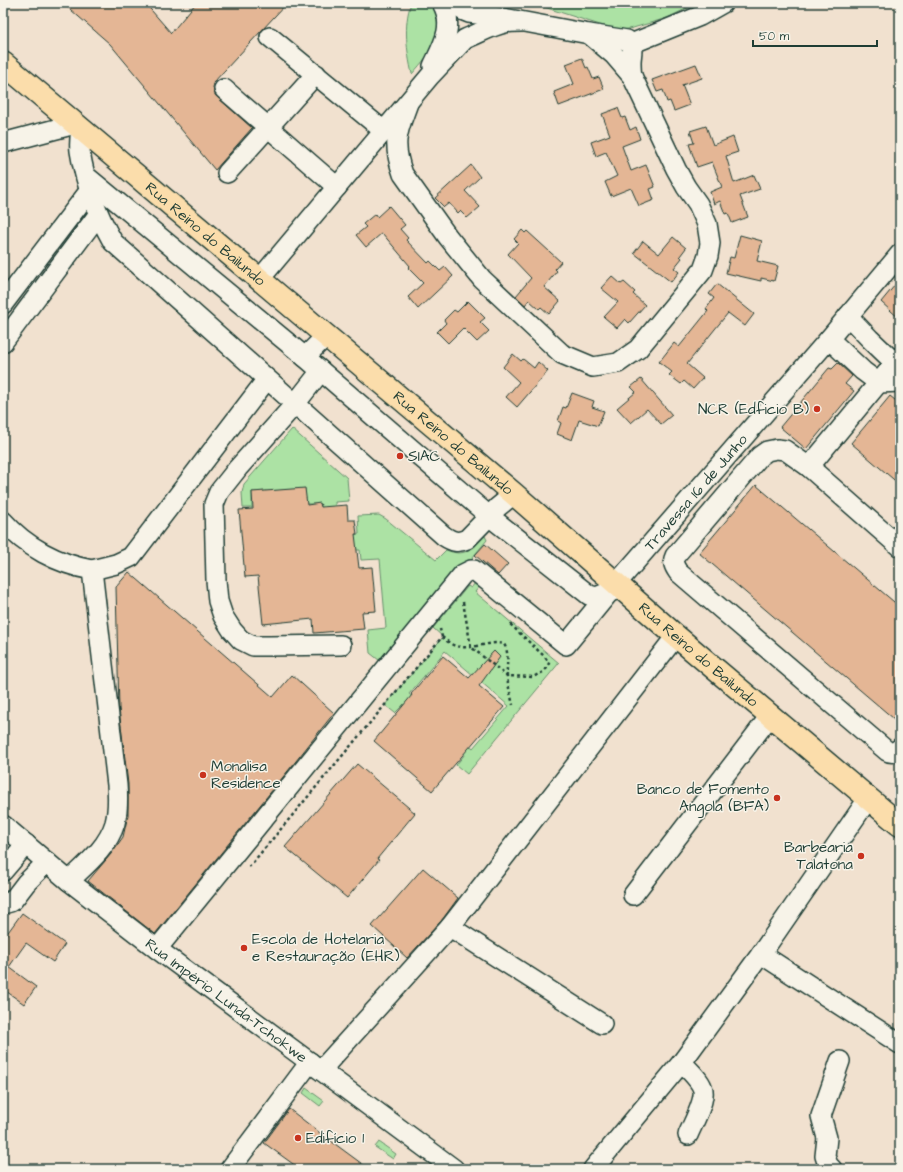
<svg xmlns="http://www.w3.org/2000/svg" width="903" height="1172" font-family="'Architects Daughter',sans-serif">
  <rect width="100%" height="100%" fill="#f1e1cf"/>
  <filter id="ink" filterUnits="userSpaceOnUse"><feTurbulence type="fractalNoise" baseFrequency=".025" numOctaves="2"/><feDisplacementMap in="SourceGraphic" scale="8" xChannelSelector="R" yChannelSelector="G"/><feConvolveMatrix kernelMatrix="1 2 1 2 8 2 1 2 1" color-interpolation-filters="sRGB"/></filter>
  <g filter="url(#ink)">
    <path fill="#ace2a4" stroke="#66906c" d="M 411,3 L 433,3 C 447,35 432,51 412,74 C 407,51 403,26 411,3 Z
      M 518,3 L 698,3 L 667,18 L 633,28 L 623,30 L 600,25 L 547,8 Z
      M 292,429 L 347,478 L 349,501 L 335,502 L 336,521 L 322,522 L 321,504 L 306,504 L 305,489 L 252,492 L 252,508 L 243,508 L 242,493 L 244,484 Z
      M 379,515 L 386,519 L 436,560 L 446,550 C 464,557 470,551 481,537 L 485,536 L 487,540 L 384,664 L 370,653 L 368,630 L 386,628 L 380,559 L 361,560 L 360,550 L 351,550 L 350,535 L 359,534 L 358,516 Z
      M 475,583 L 480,586 L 475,592 L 559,663 L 467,774 L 456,765 L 465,754 L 455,746 L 461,738 L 473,748 L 509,706 L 445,651 L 409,694 L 422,705 L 415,713 L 404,704 L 395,713 L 385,705 L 443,637 L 433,628 L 468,586 L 471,588 Z
      M 306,1088 L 324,1101 L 320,1106 L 303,1093 Z
      M 379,1142 L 396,1154 L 393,1159 L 375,1147 Z"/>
    <path fill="#e4b695" stroke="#1f3d34" d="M 63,3 L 145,3 L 171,33 L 196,3 L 287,3 L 213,83 L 214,85 L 213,87 L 214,92 L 217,97 L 252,128 L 215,170 L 110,44 Z
      M 582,58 L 586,68 L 588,67 L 593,79 L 599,77 L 604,89 L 559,106 L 554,92 L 574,84 L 566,64 Z
      M 696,64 L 702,78 L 682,85 L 690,105 L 674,111 L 670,101 L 667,102 L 663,90 L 657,92 L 652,80 Z
      M 618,108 L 622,118 L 625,117 L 630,130 L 636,127 L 640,139 L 622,146 L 631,171 L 646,165 L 655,187 L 650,189 L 654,200 L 639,206 L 631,188 L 611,196 L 605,182 L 617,176 L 606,152 L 596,156 L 591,142 L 610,135 L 602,114 Z
      M 706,126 L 713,145 L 733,137 L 738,152 L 726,156 L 734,183 L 754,175 L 760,189 L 740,196 L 748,217 L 732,223 L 728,213 L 725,214 L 720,201 L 714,204 L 710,192 L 722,187 L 712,162 L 697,167 L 689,144 L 694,143 L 690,131 Z
      M 471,165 L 480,177 L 465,191 L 480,207 L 467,218 L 460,211 L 458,213 L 449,203 L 444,207 L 435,198 Z
      M 389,206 L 405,225 L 400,229 L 408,238 L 406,240 L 428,263 L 430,261 L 440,271 L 445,267 L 453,276 L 418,309 L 408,297 L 423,283 L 408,268 L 410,266 L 382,233 L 366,247 L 356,235 L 366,227 L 363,224 L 375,214 L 377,217 Z
      M 522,230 L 525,233 L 527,231 L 561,262 L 555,269 L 557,271 L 544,287 L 560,301 L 549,314 L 541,307 L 539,309 L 529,300 L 525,305 L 516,296 L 531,278 L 508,254 L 518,243 L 514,239 Z
      M 740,235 L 762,241 L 757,261 L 778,266 L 774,281 L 761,278 L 761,281 L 726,273 L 730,257 L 734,258 Z
      M 673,237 L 686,248 L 680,256 L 682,258 L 674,268 L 679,272 L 671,282 L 634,253 L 643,241 L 659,254 Z
      M 612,276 L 621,284 L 624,282 L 635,292 L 633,294 L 645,305 L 629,323 L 625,319 L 617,328 L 604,317 L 618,302 L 601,288 Z
      M 900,279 L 900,319 L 881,302 Z
      M 717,284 L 754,314 L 745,326 L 728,313 L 715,329 L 687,364 L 703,378 L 693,389 L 684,381 L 681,384 L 669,375 L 672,372 L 659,362 L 674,343 L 679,347 L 708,311 L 706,309 L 714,298 L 709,294 Z
      M 468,301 L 485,318 L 480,322 L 489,331 L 477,342 L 463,328 L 448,343 L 437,332 L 446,323 L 444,320 L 454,310 L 457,312 Z
      M 513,354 L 521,361 L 523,359 L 534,368 L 538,362 L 548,371 L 517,407 L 506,397 L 519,382 L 503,367 Z
      M 838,363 L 852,376 L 845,384 L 854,391 L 806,449 L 780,427 L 829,368 L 832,369 Z
      M 641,379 L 672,415 L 661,424 L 647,409 L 631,423 L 617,408 L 636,392 L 631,387 Z
      M 572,393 L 594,401 L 592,407 L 604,411 L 598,426 L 579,420 L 572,440 L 557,434 L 561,423 L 558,421 L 563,407 L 566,408 Z
      M 890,396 L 900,404 L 900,485 L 851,443 Z
      M 756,485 L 900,607 L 900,724 L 699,553 Z
      M 305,488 L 307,505 L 320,503 L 321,507 L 347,505 L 348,520 L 355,520 L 357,534 L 355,534 L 359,568 L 372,567 L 376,611 L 362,612 L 364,629 L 314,633 L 313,619 L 263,624 L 258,576 L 245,577 L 239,510 L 253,509 L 252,492 Z
      M 485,544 L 508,564 L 498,575 L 475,555 Z
      M 129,572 L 273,697 L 292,675 L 334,713 L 292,766 L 155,934 L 88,881 L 111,854 L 123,837 L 128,815 L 128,784 L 119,709 L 116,587 Z
      M 494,651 L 500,657 L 479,686 L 504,707 L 432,791 L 374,741 L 412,695 L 411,694 L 443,656 L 469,678 Z
      M 357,764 L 415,813 L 377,859 L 379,860 L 347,898 L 285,847 Z
      M 423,868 L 458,898 L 442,920 L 407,958 L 372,926 Z
      M 22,913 L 65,944 L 53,962 L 26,943 L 9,967 L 36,987 L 24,1004 L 3,989 L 3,939 Z
      M 289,1109 L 320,1133 L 369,1169 L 300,1169 L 264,1143 Z"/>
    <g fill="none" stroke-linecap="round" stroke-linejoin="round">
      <defs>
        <g id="minor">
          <path d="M 452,3 L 464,11 L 469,13 L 493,16 L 589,34 L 627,40 C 635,46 631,53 631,62 C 631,67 631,71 632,76"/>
          <path d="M 270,37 L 384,131"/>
          <path d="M 631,44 L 700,16 L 723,3"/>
          <path d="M 433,66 C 443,45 455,26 442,3"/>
          <path d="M 224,89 L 337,187"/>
          <path d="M 408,103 C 404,115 398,127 397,140 C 396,151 399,163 403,174 L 448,237 L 482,279 L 562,354 L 593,367 L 618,363 L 638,349 L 703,270 L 708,256 L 710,243 L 707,224 L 698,204 L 686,187 L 676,169 L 632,76 L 614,55 L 589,34"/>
          <path d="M 81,129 C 80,136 79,144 80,151 C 85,183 97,214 113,242 L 444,536 C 453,542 458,543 467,539 L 498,507 L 514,494"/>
          <path d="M 3,143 L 75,124"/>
          <path d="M 227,173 L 316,74"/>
          <path d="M 86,176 L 305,357 L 489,516 L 589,595 L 596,597 L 611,591 L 613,591"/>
          <path d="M 259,280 L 430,76 L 465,39 C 478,34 491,26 505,23 C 510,22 516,22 521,22"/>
          <path d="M 3,304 L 90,190"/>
          <path d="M 848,316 L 870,339 L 895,363 L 898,374"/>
          <path d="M 829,339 L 863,371 L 879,383 L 900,382"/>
          <path d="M 3,342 L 98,215"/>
          <path d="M 305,357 L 326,336"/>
          <path d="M 321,371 L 295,404 L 238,468 L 219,492 L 214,504 L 216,580 L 218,601 L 223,616 L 232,630 L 241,640 L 253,646 L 269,646 L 341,645"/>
          <path d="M 809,467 L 900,357"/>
          <path d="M 3,521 C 26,547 58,564 92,570 L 117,785 C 118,798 118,811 115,823 C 108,847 87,864 69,881"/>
          <path d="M 900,547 L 809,467 L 785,450 L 777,449 L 767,451 L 760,456 L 675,556 C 672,562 674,566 678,572 L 887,751 C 892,754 896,752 900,748"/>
          <path d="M 92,570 L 116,564 L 131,557 L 267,379"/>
          <path id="s1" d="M 3,825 L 69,881 L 157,949 L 454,1169"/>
          <path d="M 3,871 L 26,844"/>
          <path d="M 633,895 L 770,716"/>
          <path d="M 3,904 L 10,902 L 13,900 L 26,883 L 47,862"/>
          <path d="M 450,927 L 602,1024"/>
          <path id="s2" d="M 157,949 L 463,574 L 471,570 L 474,570 L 566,645 L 616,584 L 829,339 L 900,254"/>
          <path d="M 761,954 L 900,1044"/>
          <path d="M 682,1062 C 688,1070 701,1080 703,1090 C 705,1102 693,1123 688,1135"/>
          <path d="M 321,1070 L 450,927 L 676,636"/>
          <path d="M 230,1169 L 310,1062"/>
          <path d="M 593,1169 L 682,1062 L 761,954 L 868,799"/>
          <path d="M 832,1169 L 828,1165 L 825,1156 L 827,1138 L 821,1116 L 840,1061"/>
        </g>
        <g id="major">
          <path id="s3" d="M 3,63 L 514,494 L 676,636 L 900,825"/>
        </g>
      </defs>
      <use href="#minor" stroke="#1f3d34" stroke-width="22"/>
      <use href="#major" stroke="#1f3d34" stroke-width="25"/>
      <path stroke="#1f3d34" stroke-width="2.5" stroke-dasharray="3 3" stroke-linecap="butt" d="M 463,602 L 471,647 L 507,676 L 533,677 L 543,672 L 547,668 L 549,663 L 545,657 L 510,624
        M 442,637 C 446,640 451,645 456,646 C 471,651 490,640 504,644 C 510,654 506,665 507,676 C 508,686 511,696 513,705
        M 249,867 L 442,637 L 440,629"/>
      <use href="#minor" stroke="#f7f3e8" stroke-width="19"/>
      <use href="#major" stroke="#fbddab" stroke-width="22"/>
    </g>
  </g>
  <g fill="#c8321e" stroke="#f7f3e8" stroke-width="1.5">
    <circle cx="817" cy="409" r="4"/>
    <circle cx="400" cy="456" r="4"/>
    <circle cx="203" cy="775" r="4"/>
    <circle cx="777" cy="798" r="4"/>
    <circle cx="861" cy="856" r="4"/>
    <circle cx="244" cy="948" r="4"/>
    <circle cx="298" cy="1138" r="4"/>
  </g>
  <g text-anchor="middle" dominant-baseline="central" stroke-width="3" stroke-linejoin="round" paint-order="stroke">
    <g font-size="15" fill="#1f3d34" stroke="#f7f3e8">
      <text stroke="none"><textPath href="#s3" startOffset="265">Rua Reino do Bailundo</textPath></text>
      <text stroke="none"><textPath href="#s3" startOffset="589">Rua Reino do Bailundo</textPath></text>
      <text stroke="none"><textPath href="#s2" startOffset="815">Travessa 16 de Junho</textPath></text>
      <text stroke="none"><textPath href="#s3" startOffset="913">Rua Reino do Bailundo</textPath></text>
      <text stroke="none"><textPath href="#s1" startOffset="284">Rua Império Lunda-Tchokwe</textPath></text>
    </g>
    <g font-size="15" fill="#1f3d34" stroke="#f7f3e8" text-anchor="start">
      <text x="809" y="409" text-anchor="end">NCR (Edficio B)</text>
      <text x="408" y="456">SIAC</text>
      <text x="211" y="766">Monalisa<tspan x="211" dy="17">Residence</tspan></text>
      <text x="769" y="789" text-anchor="end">Banco de Fomento<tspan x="769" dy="17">Angola (BFA)</tspan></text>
      <text x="853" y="847" text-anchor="end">Barbearia<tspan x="853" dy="17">Talatona</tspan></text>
      <text x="252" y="939">Escola de Hotelaria<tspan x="252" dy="17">e Restauração (EHR)</tspan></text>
      <text x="306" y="1138">Edifício 1</text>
    </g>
  </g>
  <rect width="903" height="1172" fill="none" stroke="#f7f3e8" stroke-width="16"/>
  <rect x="8" y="8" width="887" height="1156" fill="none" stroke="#1f3d34" stroke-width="1.5" filter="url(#ink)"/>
  <path d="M753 40v6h124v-6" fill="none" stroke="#1f3d34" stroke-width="2"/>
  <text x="759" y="40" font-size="12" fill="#1f3d34" stroke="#f7f3e8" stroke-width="3" paint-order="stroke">50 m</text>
</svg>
